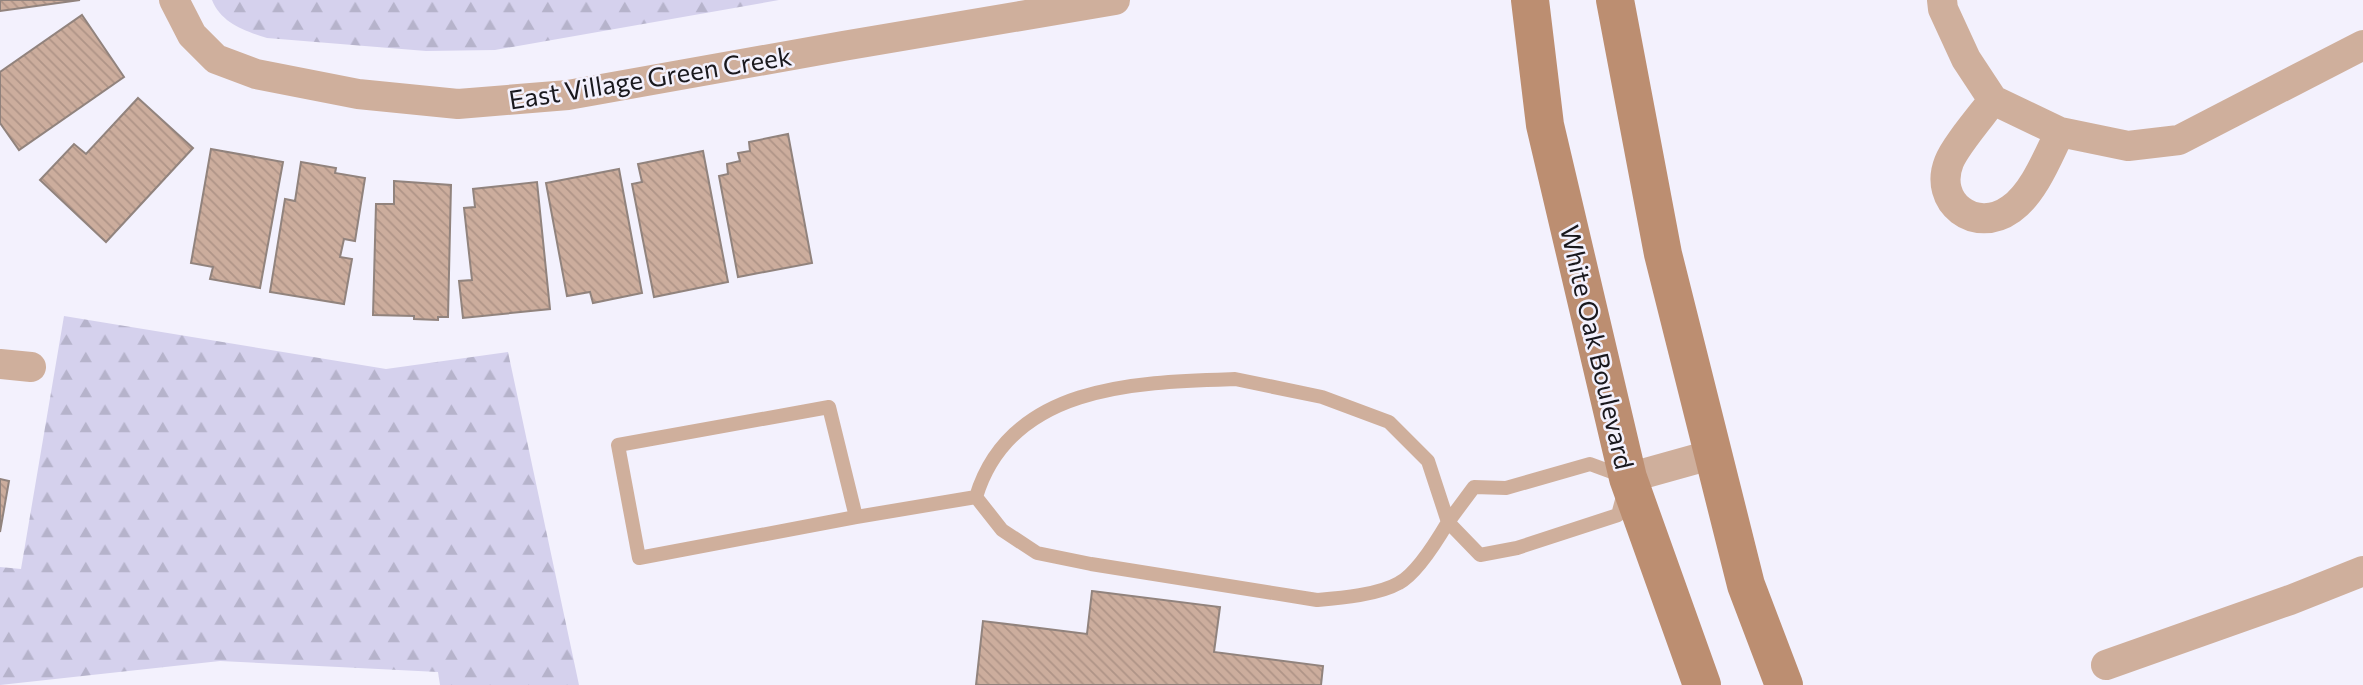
<svg xmlns="http://www.w3.org/2000/svg" width="2363" height="685" font-family="Commissioner,sans-serif">
  <defs>
    <pattern id="forest-firs" width="22" height="20" patternUnits="userSpaceOnUse" patternTransform="scale(1.75)"><rect width="22" height="20" fill="#d5d1ed"/><path d="M5 1l3.5 6h-7zM16 11l3.5 6h-7z" fill="#b6b3cb"/></pattern>
    <pattern id="building-back-hatch" width="6" height="6" patternUnits="userSpaceOnUse" patternTransform="scale(1.75)"><rect width="6" height="6" fill="#ccad9d"/><path d="M-1 5l2 2M0 0l6 6M5-1l2 2" fill="none" stroke="#af9487"/></pattern>
  </defs>
  <rect width="100%" height="100%" fill="#f3f1fd"/>
  <path fill="url(#forest-firs)" d="M 212,0 L 779,0 L 495,50 L 426,51 L 267,38 C 245,31 221,23 212,0 Z
    M 64,316 L 386,369 L 508,352 L 579,685 L 440,685 L 438,672 L 220,661 L 0,685 L 0,567 L 21,569 Z"/>
  <path fill="url(#building-back-hatch)" stroke="#91837d" stroke-width="2" d="M 0,0 L 80,0 L 0,11 Z
    M 82,15 L 124,77 L 19,150 L 0,123 L 0,72 Z
    M 138,98 L 193,148 L 106,242 L 40,180 L 74,144 L 86,154 Z
    M 788,134 L 812,263 L 738,277 L 719,176 L 728,174 L 727,164 L 740,161 L 738,153 L 750,151 L 749,142 Z
    M 211,149 L 283,162 L 260,288 L 210,279 L 213,267 L 191,263 Z
    M 703,151 L 728,282 L 654,297 L 632,184 L 642,182 L 638,164 Z
    M 301,162 L 336,168 L 335,173 L 365,178 L 355,241 L 344,239 L 340,257 L 352,259 L 344,304 L 270,292 L 285,199 L 295,201 Z
    M 619,169 L 642,293 L 593,303 L 590,292 L 567,296 L 546,183 Z
    M 394,181 L 451,185 L 448,317 L 438,317 L 438,320 L 414,319 L 414,316 L 373,315 L 376,204 L 394,204 Z
    M 537,182 L 550,309 L 463,318 L 459,281 L 472,280 L 464,208 L 475,207 L 473,189 Z
    M 0,479 L 9,481 L 0,532 Z
    M 1092,591 L 1220,607 L 1214,652 L 1323,666 L 1321,685 L 976,685 L 983,621 L 1087,634 Z"/>
  <g fill="none" stroke-linecap="round" stroke-linejoin="round">
    <path stroke="#cfaf9c" stroke-width="14" d="M 1235,379 L 1322,397 L 1389,422 L 1428,461 L 1448,522 C 1438,539 1416,574 1399,583 C 1378,595 1341,598 1317,600 L 1091,564 L 1037,553 L 1002,530 L 976,497 C 1010,384 1138,382 1235,379 Z
      M 1590,464 L 1628,478 L 1618,515 L 1517,548 L 1480,555 L 1448,522 L 1474,487 L 1506,488 Z
      M 856,517 L 829,407 L 618,445 L 639,558 L 856,517 L 976,497"/>
    <path stroke="#cfaf9c" stroke-width="30" d="M 174,0 L 192,35 L 216,59 L 256,74 L 358,94 L 458,104 L 568,95 L 843,46 L 1115,0
      M 1942,0 L 1943,9 L 1966,59 L 1993,100 L 2060,132 L 2128,146 L 2179,140 L 2363,45
      M 1993,100 C 1982,115 1955,146 1949,162 C 1933,202 1975,235 2011,209 C 2034,193 2048,156 2060,132
      M 0,364 L 31,367
      M 1628,478 L 1714,454
      M 2106,665 L 2290,600 L 2363,571"/>
    <path stroke="#bc8e71" stroke-width="38" d="M 1530,0 L 1545,125 L 1628,478 L 1702,685
      M 1615,0 L 1663,254 L 1746,585 L 1784,685"/>
  </g>
  <g text-anchor="middle" dominant-baseline="central" stroke-width="5" stroke-linejoin="round" paint-order="stroke">
    <g font-size="26" fill="#19181d" stroke="#f3f1fd">
      <text transform="translate(650 77) rotate(-9)">East Village Green Creek</text>
      <text transform="translate(1598 347) rotate(77)">White Oak Boulevard</text>
    </g>
  </g>
</svg>
